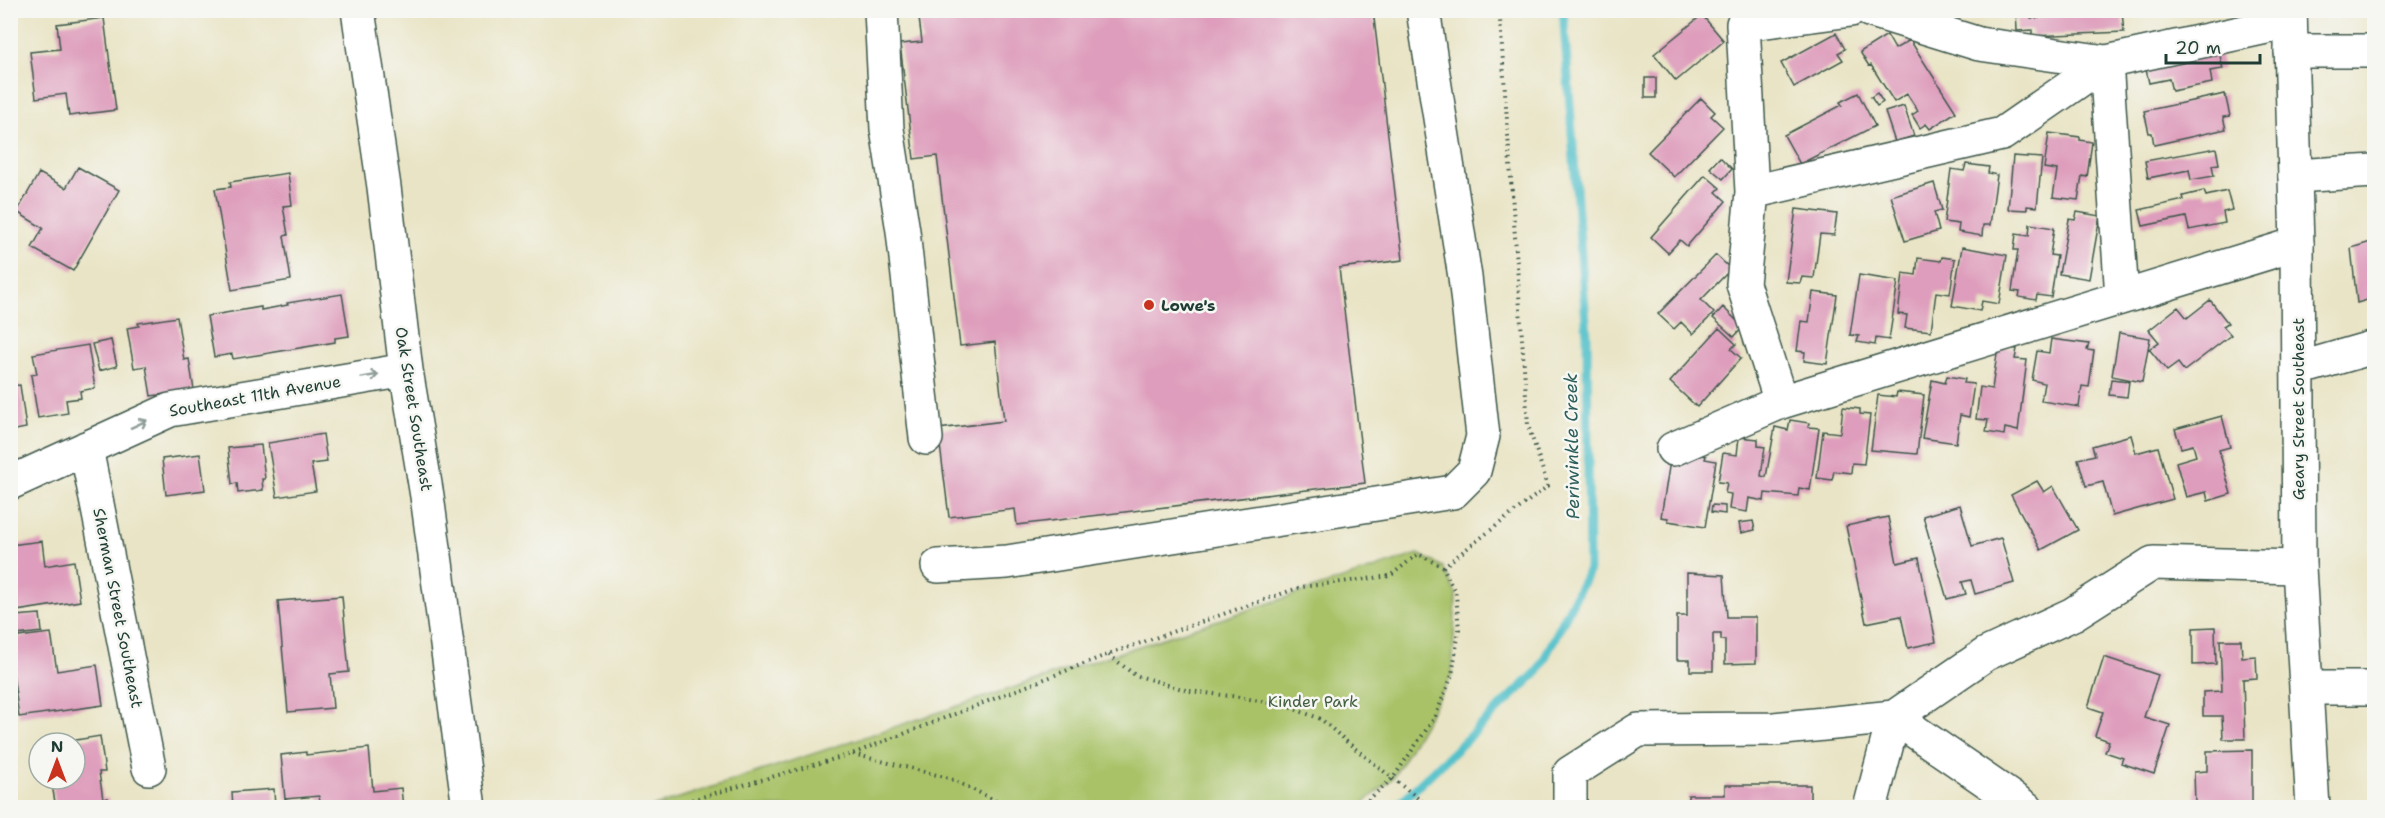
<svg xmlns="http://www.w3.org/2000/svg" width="2385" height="818" font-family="'Shantell Sans',sans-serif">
  <rect width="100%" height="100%" fill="#f6f6f2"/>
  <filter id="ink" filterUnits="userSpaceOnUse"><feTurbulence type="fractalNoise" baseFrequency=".0167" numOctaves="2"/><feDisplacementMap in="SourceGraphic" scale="12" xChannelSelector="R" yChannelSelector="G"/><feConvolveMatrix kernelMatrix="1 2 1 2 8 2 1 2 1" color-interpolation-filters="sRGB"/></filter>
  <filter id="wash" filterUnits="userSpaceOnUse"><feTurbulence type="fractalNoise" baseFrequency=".008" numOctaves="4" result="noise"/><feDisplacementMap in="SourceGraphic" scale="24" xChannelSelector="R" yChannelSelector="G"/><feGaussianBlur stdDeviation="1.35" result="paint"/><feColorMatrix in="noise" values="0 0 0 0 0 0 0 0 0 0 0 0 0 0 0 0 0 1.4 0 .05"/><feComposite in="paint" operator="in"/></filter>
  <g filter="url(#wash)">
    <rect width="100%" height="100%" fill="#e9e4c5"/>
    <path fill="#a9c268" stroke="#64804e" stroke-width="1.5" d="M 1418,554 L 1443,567 L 1456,594 L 1452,675 L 1393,778 L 1359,807 L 652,807 Z"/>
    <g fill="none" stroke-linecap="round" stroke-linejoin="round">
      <path stroke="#54c1ca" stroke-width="9" d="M 1395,808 L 1538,671 L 1589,570 L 1587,336 L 1563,10"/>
    </g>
    <g id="blocks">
      <path fill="#de9dbc" d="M 918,10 L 1373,10 L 1403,260 L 1339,268 L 1365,483 L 1017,525 L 1015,509 L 949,517 L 938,429 L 1004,421 L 995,342 L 960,346 L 937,156 L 914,159 L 900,44 L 922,42 Z
        M 2016,10 L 2031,10 L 2031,18 L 2039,18 L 2039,10 L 2122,12 L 2124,32 L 2032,36 L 2032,30 L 2017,31 Z
        M 1702,15 L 1724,41 L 1676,81 L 1654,54 Z
        M 104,18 L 116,110 L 69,116 L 66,94 L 36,98 L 30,52 L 60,49 L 57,24 Z
        M 1836,33 L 1845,49 L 1838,53 L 1843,60 L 1794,87 L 1781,63 Z
        M 1887,35 L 1895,49 L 1910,40 L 1956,112 L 1930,129 L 1926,124 L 1920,128 L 1912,115 L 1918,111 L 1907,94 L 1894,102 L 1871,65 L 1869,66 L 1860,52 Z
        M 2219,51 L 2223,69 L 2210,71 L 2212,83 L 2172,91 L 2169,79 L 2149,83 L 2145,65 Z
        M 1645,78 L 1656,78 L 1656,98 L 1645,98 Z
        M 1858,93 L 1875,126 L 1800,164 L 1784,135 L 1842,105 L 1840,102 Z
        M 1877,93 L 1883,102 L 1877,106 L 1871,97 Z
        M 2225,94 L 2230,116 L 2223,117 L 2226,129 L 2154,145 L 2152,133 L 2149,133 L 2144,111 Z
        M 1701,98 L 1715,112 L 1711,116 L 1723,127 L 1674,177 L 1648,152 Z
        M 1904,106 L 1914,136 L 1895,142 L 1885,112 Z
        M 2049,133 L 2080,137 L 2080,140 L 2092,142 L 2087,177 L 2082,176 L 2078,200 L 2053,197 L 2057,170 L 2044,168 Z
        M 2216,148 L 2219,164 L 2212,165 L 2214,176 L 2191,180 L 2189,170 L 2148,178 L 2145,161 Z
        M 2013,156 L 2042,158 L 2037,207 L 2027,206 L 2027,210 L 2008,209 Z
        M 1720,157 L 1732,169 L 1723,179 L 1710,168 Z
        M 1966,164 L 1989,167 L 1988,173 L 1997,175 L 1990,225 L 1983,225 L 1982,236 L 1958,232 L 1959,224 L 1944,222 L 1951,169 L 1964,171 Z
        M 78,167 L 119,190 L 73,271 L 32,248 L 43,228 L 17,212 L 39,173 L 66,188 Z
        M 288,173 L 292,205 L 283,206 L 288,235 L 284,236 L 291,280 L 232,290 L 215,189 L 231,187 L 230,182 Z
        M 1705,175 L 1720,188 L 1716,192 L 1726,201 L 1687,246 L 1680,240 L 1668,253 L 1651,237 Z
        M 1934,183 L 1942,210 L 1934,212 L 1939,231 L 1905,241 L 1891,196 Z
        M 2204,191 L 2206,196 L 2227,191 L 2232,210 L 2223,212 L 2225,223 L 2189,230 L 2186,217 L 2143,226 L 2139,210 L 2184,200 L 2183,196 Z
        M 1796,209 L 1837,214 L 1834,235 L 1820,234 L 1814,278 L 1802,277 L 1800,283 L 1786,282 Z
        M 2077,212 L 2100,216 L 2089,279 L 2059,274 L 2069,219 L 2075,220 Z
        M 2030,224 L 2054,228 L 2050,255 L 2057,256 L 2051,297 L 2037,295 L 2036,300 L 2019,297 L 2020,292 L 2012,291 L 2018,250 L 2014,250 L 2016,234 L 2029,236 Z
        M 2374,241 L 2374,298 L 2357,303 L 2351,248 Z
        M 1962,247 L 2007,255 L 1999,304 L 1982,301 L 1980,311 L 1952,306 Z
        M 1716,255 L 1731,269 L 1701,300 L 1714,313 L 1693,334 L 1681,322 L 1674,329 L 1658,314 Z
        M 1942,257 L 1955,259 L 1950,294 L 1936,292 L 1931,331 L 1905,328 L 1907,315 L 1898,314 L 1903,273 L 1916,275 L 1918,258 L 1941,261 Z
        M 1859,275 L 1898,281 L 1889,340 L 1876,338 L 1875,345 L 1857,342 L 1859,336 L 1850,335 Z
        M 1813,292 L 1837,295 L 1827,364 L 1804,361 L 1805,352 L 1797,351 L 1801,321 L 1809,322 Z
        M 342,294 L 349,336 L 335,338 L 335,342 L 233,359 L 232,354 L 214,357 L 207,316 L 261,307 L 261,310 L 288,305 L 287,303 Z
        M 2210,300 L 2228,323 L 2223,326 L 2231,335 L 2184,371 L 2178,363 L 2167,371 L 2149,349 L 2159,342 L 2149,330 L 2178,307 L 2187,318 Z
        M 1723,307 L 1743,327 L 1734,337 L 1713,318 Z
        M 177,317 L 184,360 L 189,359 L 194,390 L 151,396 L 146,366 L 134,368 L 127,328 L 139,326 L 138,323 Z
        M 1719,328 L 1736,344 L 1731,349 L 1741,358 L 1697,407 L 1670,382 Z
        M 2119,333 L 2150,338 L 2142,382 L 2112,376 Z
        M 2051,339 L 2089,344 L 2087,350 L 2094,351 L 2089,387 L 2082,386 L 2079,407 L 2041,401 L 2044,383 L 2032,380 L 2037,351 L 2049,353 Z
        M 111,340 L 117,366 L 99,371 L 92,344 Z
        M 88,345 L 95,388 L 80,391 L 81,398 L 66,400 L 68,413 L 38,418 L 31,375 L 37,374 L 33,354 Z
        M 1998,347 L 2017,349 L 2015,359 L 2027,360 L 2018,431 L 2005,428 L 2004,435 L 1986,432 L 1988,420 L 1976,419 L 1980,387 L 1992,389 Z
        M 1947,376 L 1965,379 L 1964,383 L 1974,384 L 1969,417 L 1960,415 L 1956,443 L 1922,438 L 1932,380 L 1945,383 Z
        M 2111,379 L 2129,381 L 2127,397 L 2109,395 Z
        M 20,385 L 26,428 L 10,431 L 10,386 Z
        M 1897,392 L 1924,395 L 1917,454 L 1871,450 L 1878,395 L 1896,397 Z
        M 1843,407 L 1860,409 L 1860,414 L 1870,415 L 1864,464 L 1852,463 L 1851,473 L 1834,471 L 1832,480 L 1817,478 L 1823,431 L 1840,433 Z
        M 2222,416 L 2230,447 L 2219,450 L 2231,494 L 2208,501 L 2206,492 L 2186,497 L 2176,462 L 2196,456 L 2193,445 L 2181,448 L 2175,429 Z
        M 1790,420 L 1809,423 L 1808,427 L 1819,428 L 1810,490 L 1799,488 L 1798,496 L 1765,493 L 1764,501 L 1749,498 L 1747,512 L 1729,509 L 1731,494 L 1725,493 L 1727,483 L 1718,482 L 1723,453 L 1737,455 L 1739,437 L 1758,439 L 1758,446 L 1765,447 L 1761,476 L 1766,477 L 1775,427 L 1788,430 Z
        M 323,434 L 327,462 L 311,464 L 316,491 L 277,497 L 268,443 Z
        M 2131,435 L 2136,453 L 2158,447 L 2173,499 L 2112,516 L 2103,482 L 2086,486 L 2078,459 L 2095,455 L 2092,446 Z
        M 261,445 L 265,479 L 262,479 L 263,490 L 238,493 L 237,483 L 232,484 L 228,448 Z
        M 1684,452 L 1706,456 L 1705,459 L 1716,461 L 1705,527 L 1668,521 L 1668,518 L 1661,517 L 1670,461 L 1682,463 Z
        M 200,454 L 205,490 L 166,495 L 162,459 Z
        M 2037,481 L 2044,492 L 2053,486 L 2078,530 L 2041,550 L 2011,495 Z
        M 1712,505 L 1725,506 L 1725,514 L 1711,512 Z
        M 1960,505 L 1972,546 L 2001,538 L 2014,583 L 1975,594 L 1971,580 L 1962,582 L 1966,594 L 1947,599 L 1923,516 Z
        M 1888,517 L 1897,563 L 1919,558 L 1936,642 L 1908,648 L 1901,616 L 1866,623 L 1846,526 Z
        M 1753,521 L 1755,530 L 1741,533 L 1739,523 Z
        M 42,541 L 45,566 L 74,561 L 80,601 L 10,612 L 10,545 Z
        M 1687,573 L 1724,575 L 1727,617 L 1756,617 L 1756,663 L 1725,664 L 1725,640 L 1721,640 L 1721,634 L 1713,634 L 1713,671 L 1690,671 L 1690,660 L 1677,660 L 1677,616 L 1687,616 Z
        M 342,596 L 349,672 L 330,674 L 333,708 L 288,712 L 278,601 Z
        M 40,614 L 42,632 L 16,635 L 14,616 Z
        M 2215,627 L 2216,664 L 2193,665 L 2193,628 Z
        M 51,633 L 57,671 L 97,665 L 103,705 L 19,717 L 13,673 L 10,673 L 10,638 Z
        M 2220,640 L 2241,640 L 2242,657 L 2256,656 L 2257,678 L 2243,679 L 2245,739 L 2223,739 L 2222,716 L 2203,716 L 2203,692 L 2222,691 Z
        M 2104,657 L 2158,675 L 2144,717 L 2170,725 L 2154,774 L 2121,763 L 2123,758 L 2105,752 L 2109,741 L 2095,736 L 2103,712 L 2088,707 Z
        M 100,736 L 105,772 L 99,772 L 103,799 L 108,798 L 110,808 L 56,808 L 51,779 L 75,779 L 75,743 L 64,742 Z
        M 369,748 L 373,791 L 401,788 L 403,808 L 321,808 L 319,796 L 285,799 L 281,755 L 306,752 L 306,755 Z
        M 2252,750 L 2252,808 L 2161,808 L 2161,804 L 2195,803 L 2194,772 L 2207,771 L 2207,751 Z
        M 1725,785 L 1810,785 L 1810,808 L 1688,808 L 1688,795 L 1725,795 Z
        M 274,789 L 275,808 L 233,808 L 232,792 Z"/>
    </g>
  </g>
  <g filter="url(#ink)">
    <use href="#blocks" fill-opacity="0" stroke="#3d564a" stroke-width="1.5"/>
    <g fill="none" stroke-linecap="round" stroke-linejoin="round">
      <defs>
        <path id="minor" d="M 358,10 L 384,187 L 406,370 L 427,496 L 469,808
          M 881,10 L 887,129 L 903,231 L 926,438
          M 1851,10 L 1743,24 L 1752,192 L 1743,284 L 1781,402 L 2297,244
          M 1869,10 L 1979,44 L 2106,62 L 2290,22
          M 2291,51 L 2374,51
          M 2106,62 L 2122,297
          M 2295,176 L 2374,171
          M 1752,192 L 2002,134 L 2106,62
          M 2298,369 L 2374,347
          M 86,448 L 149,768
          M 1673,449 L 1781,402
          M 10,483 L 170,410 L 406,370
          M 938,566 L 1007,562 L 1453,492 L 1474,471 L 1483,436 L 1465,277 L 1423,10
          M 2307,688 L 2374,688
          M 1570,808 L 1570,773 L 1638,730 L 1774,729 L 1894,717 L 1986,654 L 2073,614 L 2153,563 L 2299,567
          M 1870,808 L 1894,717 L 2026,808"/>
        <path id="major" d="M 2290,10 L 2297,244 L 2299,567 L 2313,808"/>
      </defs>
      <use href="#minor" stroke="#3d564a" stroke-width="36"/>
      <use href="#major" stroke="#3d564a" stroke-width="36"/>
      <path stroke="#3d564a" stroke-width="4" stroke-dasharray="1.5 4.5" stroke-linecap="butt" d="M 1443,567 L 1548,486 L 1528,425 L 1500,19 L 1495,10
        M 1109,655 L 1135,675 L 1189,691 L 1239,697 L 1289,707 L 1321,719 L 1347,742 L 1430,808
        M 853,754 L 949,778 L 1011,808
        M 663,808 L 852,754 L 1109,654 L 1301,587 L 1390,576 L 1418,554 L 1443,567 L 1456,594 L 1459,630 L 1452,675 L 1435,717 L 1393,778 L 1359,808"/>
      <use href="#minor" stroke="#fff" stroke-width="33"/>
      <use href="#major" stroke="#fff" stroke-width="33"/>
    </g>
    <defs><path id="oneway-shaft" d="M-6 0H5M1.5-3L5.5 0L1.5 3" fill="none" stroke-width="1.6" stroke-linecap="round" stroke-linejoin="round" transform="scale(1.5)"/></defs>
    <g stroke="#8f9e9a">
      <use href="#oneway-shaft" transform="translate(370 376) rotate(-10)"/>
      <use href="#oneway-shaft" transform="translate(139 424) rotate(-25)"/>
    </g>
  </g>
  <circle fill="#c8321e" stroke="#f6f6f2" stroke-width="2" cx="1149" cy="305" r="6"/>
  <g text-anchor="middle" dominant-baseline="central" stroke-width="5" stroke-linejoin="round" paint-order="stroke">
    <g font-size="16" font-weight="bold" fill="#1f3d34" stroke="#f6f6f2" text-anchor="start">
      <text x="1161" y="305">Lowe's</text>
    </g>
    <g font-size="16" fill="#1f3d34" stroke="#f6f6f2">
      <text transform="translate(255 396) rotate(-10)">Southeast 11th Avenue</text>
      <text transform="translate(414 409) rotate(81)">Oak Street Southeast</text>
      <text transform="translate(2298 409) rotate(-90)">Geary Street Southeast</text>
      <text transform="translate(118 608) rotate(79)">Sherman Street Southeast</text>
    </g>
    <g font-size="16" fill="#425e41" stroke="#f6f6f2">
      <text x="1313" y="701">Kinder Park</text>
    </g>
    <g font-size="18" font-style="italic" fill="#2c5e5a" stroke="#f6f6f2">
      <text transform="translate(1572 446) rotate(-91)">Periwinkle Creek</text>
    </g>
  </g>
  <rect width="2385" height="818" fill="none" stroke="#f6f6f2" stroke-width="36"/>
  <g transform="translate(57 761)"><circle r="28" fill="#f6f6f2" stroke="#a0aca6" stroke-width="1.5"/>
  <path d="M0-4.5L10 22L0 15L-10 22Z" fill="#c8321e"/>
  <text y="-9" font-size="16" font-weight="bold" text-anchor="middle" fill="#1f3d34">N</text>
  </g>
  <path d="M2166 54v9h94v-9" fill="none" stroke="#1f3d34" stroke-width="3"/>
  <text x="2175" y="54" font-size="18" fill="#1f3d34" stroke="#f6f6f2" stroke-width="4.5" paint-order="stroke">20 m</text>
</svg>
